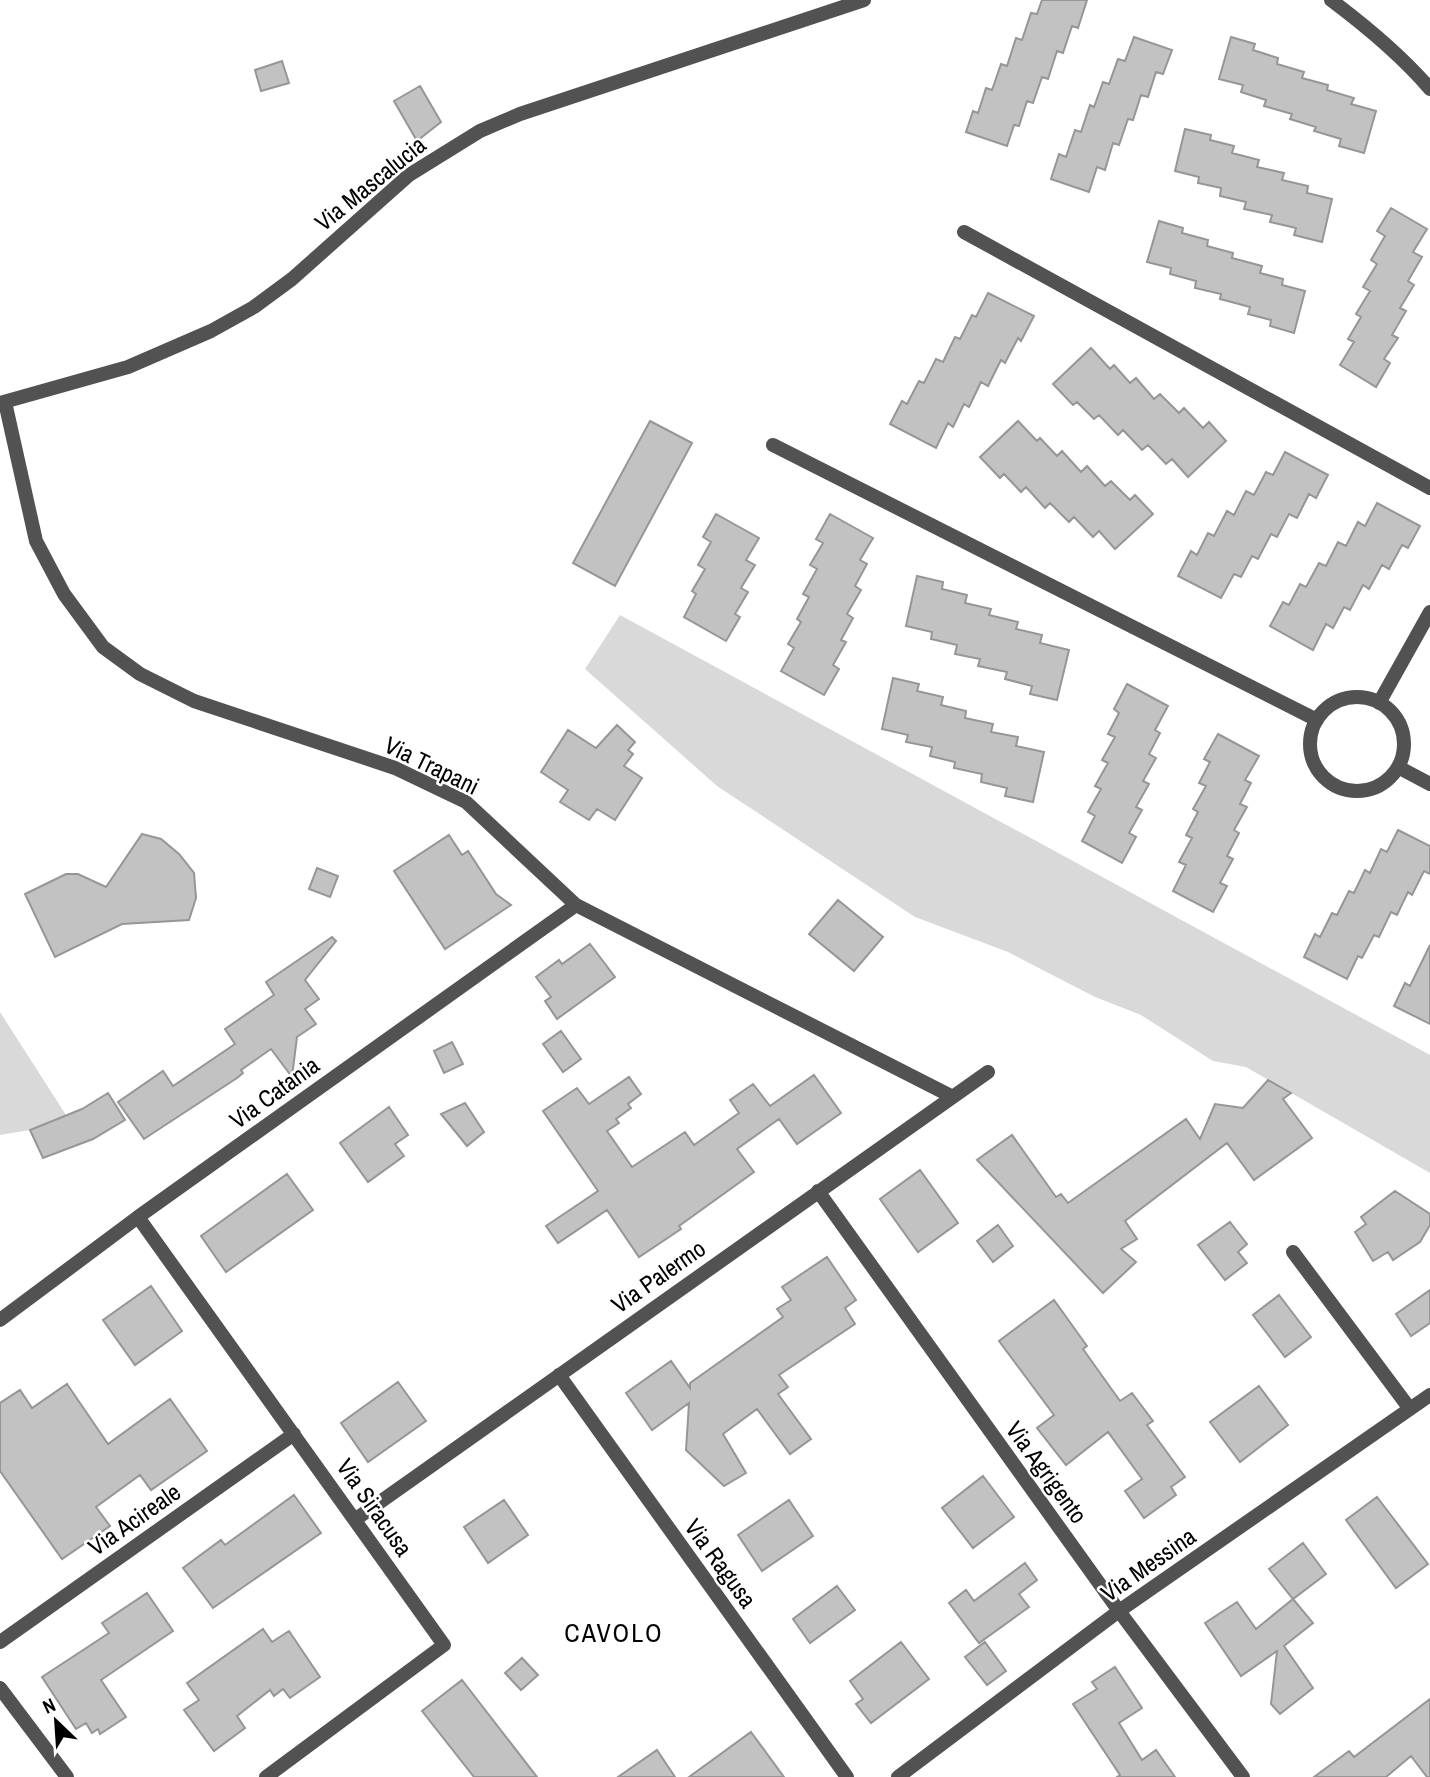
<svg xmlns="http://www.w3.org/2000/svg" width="1430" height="1777" font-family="'Archivo Narrow',sans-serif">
  <rect width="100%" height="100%" fill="#fff"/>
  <path fill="#d9d9d9" d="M 620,615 L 1430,1055 L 1430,1173 L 1246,1067 L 1213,1061 L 1141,1015 L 1095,997 L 1008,952 L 915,917 L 717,786 L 585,669 Z
    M 0,1012 L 66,1115 L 30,1130 L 0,1135 Z"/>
  <path fill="#c2c2c2" stroke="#969696" stroke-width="2" d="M 1042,0 L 1087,0 L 1078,28 L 1072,26 L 1063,53 L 1057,51 L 1048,79 L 1042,77 L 1033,103 L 1027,101 L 1019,126 L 1014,125 L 1007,146 L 966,132 L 973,111 L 978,113 L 986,88 L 992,90 L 1001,64 L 1007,66 L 1016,38 L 1022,40 L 1031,13 L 1037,14 Z
    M 1134,37 L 1172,50 L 1163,74 L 1156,72 L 1148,97 L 1141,95 L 1133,120 L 1128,119 L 1119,145 L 1113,143 L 1105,170 L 1097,167 L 1089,192 L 1051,179 L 1059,154 L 1066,157 L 1075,130 L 1081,132 L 1090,105 L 1094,107 L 1103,82 L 1109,84 L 1118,59 L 1125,61 Z
    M 1231,37 L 1255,44 L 1253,50 L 1278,58 L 1277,64 L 1304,72 L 1302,78 L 1328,85 L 1327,90 L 1354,98 L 1351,104 L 1376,111 L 1364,153 L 1339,146 L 1341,139 L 1314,131 L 1316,127 L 1290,119 L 1292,114 L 1264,106 L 1266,100 L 1241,92 L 1243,85 L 1219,79 Z
    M 282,61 L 289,83 L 261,91 L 255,70 Z
    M 420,86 L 441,122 L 417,141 L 394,101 Z
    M 1185,129 L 1211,135 L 1210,140 L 1234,146 L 1232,153 L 1259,160 L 1257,167 L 1284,173 L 1282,180 L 1308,186 L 1307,193 L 1332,199 L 1322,242 L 1294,235 L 1296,228 L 1270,222 L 1272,215 L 1244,209 L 1246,202 L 1220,196 L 1221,188 L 1198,183 L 1199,177 L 1175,171 Z
    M 1391,208 L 1427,229 L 1413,252 L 1422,257 L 1408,281 L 1414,285 L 1400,308 L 1406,311 L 1392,335 L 1398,338 L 1384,359 L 1390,363 L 1376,387 L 1340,365 L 1354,342 L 1348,339 L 1361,317 L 1356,314 L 1370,291 L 1363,287 L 1377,264 L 1371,260 L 1385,236 L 1377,231 Z
    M 1159,221 L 1183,228 L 1182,233 L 1208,240 L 1207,246 L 1233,253 L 1232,258 L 1262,266 L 1260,273 L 1283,279 L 1282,285 L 1305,291 L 1294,333 L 1270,326 L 1271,320 L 1248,314 L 1250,307 L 1220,299 L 1221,294 L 1195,288 L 1196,281 L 1170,274 L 1171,268 L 1147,262 Z
    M 988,293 L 1034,316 L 1021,341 L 1018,338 L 1005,363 L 1001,360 L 988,386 L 981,382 L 969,407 L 964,404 L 953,427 L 948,423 L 936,448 L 890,424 L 902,401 L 907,404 L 919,381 L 924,383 L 936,359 L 943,362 L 955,337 L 960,339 L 972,315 L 976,317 Z
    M 1091,348 L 1110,369 L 1114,365 L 1130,383 L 1136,378 L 1154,399 L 1160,394 L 1179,413 L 1184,408 L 1203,428 L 1209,422 L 1226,441 L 1188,477 L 1172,459 L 1166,464 L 1148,445 L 1142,450 L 1123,430 L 1118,435 L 1099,415 L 1094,419 L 1077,402 L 1073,405 L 1053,384 Z
    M 650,421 L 692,443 L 615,586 L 573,563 Z
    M 1018,421 L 1037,441 L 1040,438 L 1057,456 L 1062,451 L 1081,472 L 1087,466 L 1105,486 L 1111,481 L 1130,500 L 1135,495 L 1153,514 L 1115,549 L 1099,531 L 1093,537 L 1074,517 L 1069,522 L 1050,503 L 1045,508 L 1026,487 L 1021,492 L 1004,474 L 1000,478 L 980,457 Z
    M 1285,452 L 1328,475 L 1316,498 L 1309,494 L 1297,518 L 1289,514 L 1277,537 L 1271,534 L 1258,559 L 1252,556 L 1241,577 L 1234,574 L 1221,598 L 1178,576 L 1191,551 L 1197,555 L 1208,533 L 1214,536 L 1227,511 L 1234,515 L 1246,491 L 1254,495 L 1266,472 L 1273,475 Z
    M 1377,503 L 1420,526 L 1408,548 L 1402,545 L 1389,569 L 1382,565 L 1369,589 L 1363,585 L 1350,610 L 1344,607 L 1333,628 L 1326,624 L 1313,650 L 1270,626 L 1283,602 L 1289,605 L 1300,584 L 1306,587 L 1319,563 L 1326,566 L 1338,542 L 1346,546 L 1358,522 L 1365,526 Z
    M 716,514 L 759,538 L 746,560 L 755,565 L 741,588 L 748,592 L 735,614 L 740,617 L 726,641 L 684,617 L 696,594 L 692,591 L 705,569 L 698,565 L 711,542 L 703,537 Z
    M 830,514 L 873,538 L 860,560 L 867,564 L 855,586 L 861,590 L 847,614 L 853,618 L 841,640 L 846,642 L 833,665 L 839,669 L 824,695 L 781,671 L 794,648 L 788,644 L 801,622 L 797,619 L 809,597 L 803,594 L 817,569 L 810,565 L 823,543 L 816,539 Z
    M 917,576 L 943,582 L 942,589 L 967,595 L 965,603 L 991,609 L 989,615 L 1018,622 L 1016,629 L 1042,635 L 1040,643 L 1069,650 L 1057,700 L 1030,694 L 1032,686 L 1005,679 L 1007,672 L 978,666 L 980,659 L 955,654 L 957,645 L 931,639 L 932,632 L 906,626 Z
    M 893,678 L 919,684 L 917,691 L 943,697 L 941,705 L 966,711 L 965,718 L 993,724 L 991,732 L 1018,737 L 1016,746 L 1044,752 L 1033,802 L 1005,796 L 1007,788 L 981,782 L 982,774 L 954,768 L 955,762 L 930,756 L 932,747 L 906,742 L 908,735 L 882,729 Z
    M 1127,684 L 1168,706 L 1155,730 L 1160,733 L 1149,754 L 1156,758 L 1143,781 L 1149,784 L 1136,807 L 1142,810 L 1129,833 L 1136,837 L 1122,863 L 1082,841 L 1095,816 L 1088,812 L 1101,789 L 1095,786 L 1108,763 L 1102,760 L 1115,737 L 1108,734 L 1119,713 L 1114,709 Z
    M 617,725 L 635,742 L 628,750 L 633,754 L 624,766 L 642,778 L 615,820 L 597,809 L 589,820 L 560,802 L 568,790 L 541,772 L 568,730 L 596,748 Z
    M 1218,734 L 1259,756 L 1245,780 L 1251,783 L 1240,804 L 1247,807 L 1234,830 L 1239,833 L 1227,856 L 1233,859 L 1220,883 L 1227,886 L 1213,912 L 1173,891 L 1186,865 L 1179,862 L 1192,838 L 1186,835 L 1198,812 L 1193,809 L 1206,786 L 1199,783 L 1210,762 L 1204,759 Z
    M 1398,830 L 1430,846 L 1430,874 L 1424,871 L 1412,895 L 1408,892 L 1397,915 L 1391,912 L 1379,937 L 1374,935 L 1362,958 L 1358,956 L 1347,979 L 1304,957 L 1315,934 L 1320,937 L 1332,913 L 1337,915 L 1349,891 L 1354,893 L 1365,870 L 1370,873 L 1381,849 L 1387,852 Z
    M 142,834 L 161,839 L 179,854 L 194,873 L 196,898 L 189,920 L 122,924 L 55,957 L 25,894 L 66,874 L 78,874 L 106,887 Z
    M 449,835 L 462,855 L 468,851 L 496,894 L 511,905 L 445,949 L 394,871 Z
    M 317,868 L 338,876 L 330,897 L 309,889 Z
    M 838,900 L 883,937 L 854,971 L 809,934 Z
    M 332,937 L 336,941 L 305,980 L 319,999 L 305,1009 L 316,1024 L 297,1037 L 292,1077 L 271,1049 L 241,1070 L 243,1073 L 237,1078 L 144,1139 L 118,1102 L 163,1071 L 173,1086 L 235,1044 L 225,1029 L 274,995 L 266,982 Z
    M 590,944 L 615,977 L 557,1019 L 545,1001 L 551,997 L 536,977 L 559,960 L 562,964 Z
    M 1430,945 L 1430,1024 L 1394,1006 L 1405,983 L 1410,986 Z
    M 561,1031 L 581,1059 L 563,1072 L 543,1044 Z
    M 452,1042 L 463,1064 L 444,1073 L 434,1051 Z
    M 814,1075 L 841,1113 L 797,1144 L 779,1119 L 737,1149 L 754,1172 L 679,1226 L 681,1229 L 639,1257 L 607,1210 L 558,1243 L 546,1226 L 598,1191 L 543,1111 L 577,1088 L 589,1104 L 629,1077 L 641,1094 L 628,1104 L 631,1108 L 616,1119 L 619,1123 L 607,1131 L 632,1167 L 685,1132 L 694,1145 L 739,1113 L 730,1100 L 753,1084 L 770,1106 Z
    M 1268,1080 L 1291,1093 L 1283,1099 L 1312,1138 L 1254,1180 L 1227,1143 L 1125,1221 L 1137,1239 L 1121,1249 L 1136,1262 L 1103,1293 L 977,1160 L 1012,1135 L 1056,1197 L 1061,1194 L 1068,1203 L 1186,1119 L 1200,1139 L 1215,1104 L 1243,1108 Z
    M 108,1093 L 125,1120 L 93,1139 L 43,1158 L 30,1130 L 82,1109 Z
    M 465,1103 L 484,1132 L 467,1146 L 441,1114 Z
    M 389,1107 L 408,1135 L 395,1144 L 404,1156 L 368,1182 L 340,1143 Z
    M 920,1170 L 958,1223 L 918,1252 L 880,1199 Z
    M 287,1174 L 313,1210 L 226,1272 L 201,1236 Z
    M 1395,1191 L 1430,1214 L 1430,1225 L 1420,1242 L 1393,1260 L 1388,1252 L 1373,1261 L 1355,1232 L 1366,1224 L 1361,1217 Z
    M 1230,1222 L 1247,1244 L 1238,1252 L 1247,1263 L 1225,1280 L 1198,1245 Z
    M 998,1225 L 1013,1246 L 993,1262 L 977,1241 Z
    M 827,1257 L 856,1300 L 845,1308 L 855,1324 L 779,1375 L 788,1387 L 778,1394 L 811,1439 L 790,1454 L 757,1409 L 723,1434 L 746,1473 L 724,1486 L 686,1450 L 689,1403 L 652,1430 L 626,1393 L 671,1361 L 690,1388 L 690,1383 L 783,1317 L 777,1309 L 791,1300 L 782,1287 Z
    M 151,1286 L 182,1331 L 135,1365 L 103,1320 Z
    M 1430,1290 L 1430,1323 L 1411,1336 L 1396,1314 Z
    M 1279,1295 L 1311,1337 L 1285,1357 L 1253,1315 Z
    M 1054,1300 L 1087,1346 L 1083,1349 L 1120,1401 L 1132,1393 L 1153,1421 L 1147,1425 L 1185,1477 L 1171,1487 L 1176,1495 L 1144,1518 L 1125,1491 L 1142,1479 L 1108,1432 L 1066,1465 L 1037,1428 L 1054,1415 L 999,1341 Z
    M 398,1382 L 426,1421 L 368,1462 L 341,1423 Z
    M 67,1384 L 108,1444 L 170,1399 L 207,1451 L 151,1490 L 140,1475 L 96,1507 L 110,1526 L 62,1559 L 0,1471 L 0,1403 L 20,1390 L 32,1408 Z
    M 1259,1386 L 1288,1425 L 1240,1462 L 1210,1422 Z
    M 983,1476 L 1014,1517 L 973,1548 L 942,1508 Z
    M 294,1495 L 321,1533 L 213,1608 L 183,1568 L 221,1540 L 225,1545 Z
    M 1377,1497 L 1428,1564 L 1396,1588 L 1346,1520 Z
    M 504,1500 L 528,1535 L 488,1563 L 464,1527 Z
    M 789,1500 L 813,1536 L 762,1571 L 738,1535 Z
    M 1303,1543 L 1326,1574 L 1293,1599 L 1269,1569 Z
    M 1025,1563 L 1037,1580 L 1019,1594 L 1029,1607 L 979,1643 L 949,1603 L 966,1590 L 974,1601 Z
    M 837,1586 L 855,1610 L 810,1643 L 793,1619 Z
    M 147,1593 L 173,1631 L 101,1680 L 126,1717 L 100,1734 L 98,1729 L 92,1733 L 86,1723 L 76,1729 L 42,1677 L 109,1633 L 102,1623 Z
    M 1293,1599 L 1313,1623 L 1284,1646 L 1313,1688 L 1280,1714 L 1271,1704 L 1277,1651 L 1241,1676 L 1205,1623 L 1237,1602 L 1256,1629 Z
    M 263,1629 L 272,1642 L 289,1631 L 320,1677 L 290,1698 L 283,1689 L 274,1696 L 270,1690 L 237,1716 L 245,1728 L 214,1751 L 184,1710 L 199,1700 L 187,1683 Z
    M 901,1642 L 929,1679 L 871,1723 L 856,1704 L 863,1699 L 850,1681 Z
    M 985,1642 L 1006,1671 L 987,1685 L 965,1657 Z
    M 522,1658 L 538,1675 L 521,1690 L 505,1673 Z
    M 1115,1667 L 1142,1708 L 1119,1723 L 1142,1760 L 1156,1750 L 1175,1777 L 1117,1777 L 1120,1775 L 1073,1704 L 1097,1689 L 1092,1682 Z
    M 462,1680 L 537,1777 L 474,1777 L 422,1711 Z
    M 1430,1699 L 1430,1777 L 1427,1777 L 1411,1756 L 1386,1777 L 1314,1777 L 1349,1751 L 1354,1757 Z
    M 751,1732 L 784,1777 L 689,1777 Z
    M 657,1750 L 675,1777 L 618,1777 Z"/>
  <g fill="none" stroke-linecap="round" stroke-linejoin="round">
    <path stroke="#525252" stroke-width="14" d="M 1331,0 C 1367,27 1401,55 1430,89
      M 964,232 L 1430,488
      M 5,402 L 36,541 L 64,594 L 103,647 L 140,674 L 194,701 L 395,768 L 466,802 L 576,905 L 951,1096
      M 0,403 L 128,367 L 211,331 L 254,307 L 292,279 L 409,175 L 480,131 L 520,114 L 864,0
      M 773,445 L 1317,720
      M1310 744a47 47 0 1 1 94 0a47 47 0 1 1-94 0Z
      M 1379,703 L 1430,612
      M 1398,767 L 1430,784
      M 818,1191 L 1119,1611 L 1243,1777
      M 138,1217 L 444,1645 L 266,1777
      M 1293,1252 L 1410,1409
      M 0,1320 L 138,1217 L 576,905
      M 559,1375 L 847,1777
      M 356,1519 L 988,1072
      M 0,1642 L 294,1434
      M 0,1688 L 67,1777
      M 898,1777 L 1119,1611 L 1430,1395"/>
  </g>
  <g text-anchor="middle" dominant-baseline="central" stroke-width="5" stroke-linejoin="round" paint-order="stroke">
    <g font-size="24" fill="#000" stroke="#fff">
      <text transform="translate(370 183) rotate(-39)">Via Mascalucia</text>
      <text transform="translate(432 765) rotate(26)">Via Trapani</text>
      <text transform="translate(274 1092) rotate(-36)">Via Catania</text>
      <text transform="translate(658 1276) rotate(-35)">Via Palermo</text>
      <text transform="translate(1047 1472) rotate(54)">Via Agrigento</text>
      <text transform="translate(375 1507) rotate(55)">Via Siracusa</text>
      <text transform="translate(134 1519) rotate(-35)">Via Acireale</text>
      <text transform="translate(721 1563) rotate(54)">Via Ragusa</text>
      <text transform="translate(1148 1564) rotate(-35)">Via Messina</text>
    </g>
    <g font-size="26" letter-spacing="2" fill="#000" stroke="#fff">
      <text x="614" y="1632">CAVOLO</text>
    </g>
  </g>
  <g transform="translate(56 1721) rotate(335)" stroke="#ffffff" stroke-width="5" paint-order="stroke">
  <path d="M0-5L12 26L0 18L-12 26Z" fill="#000000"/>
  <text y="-10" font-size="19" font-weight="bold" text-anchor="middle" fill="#000000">N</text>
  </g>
</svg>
